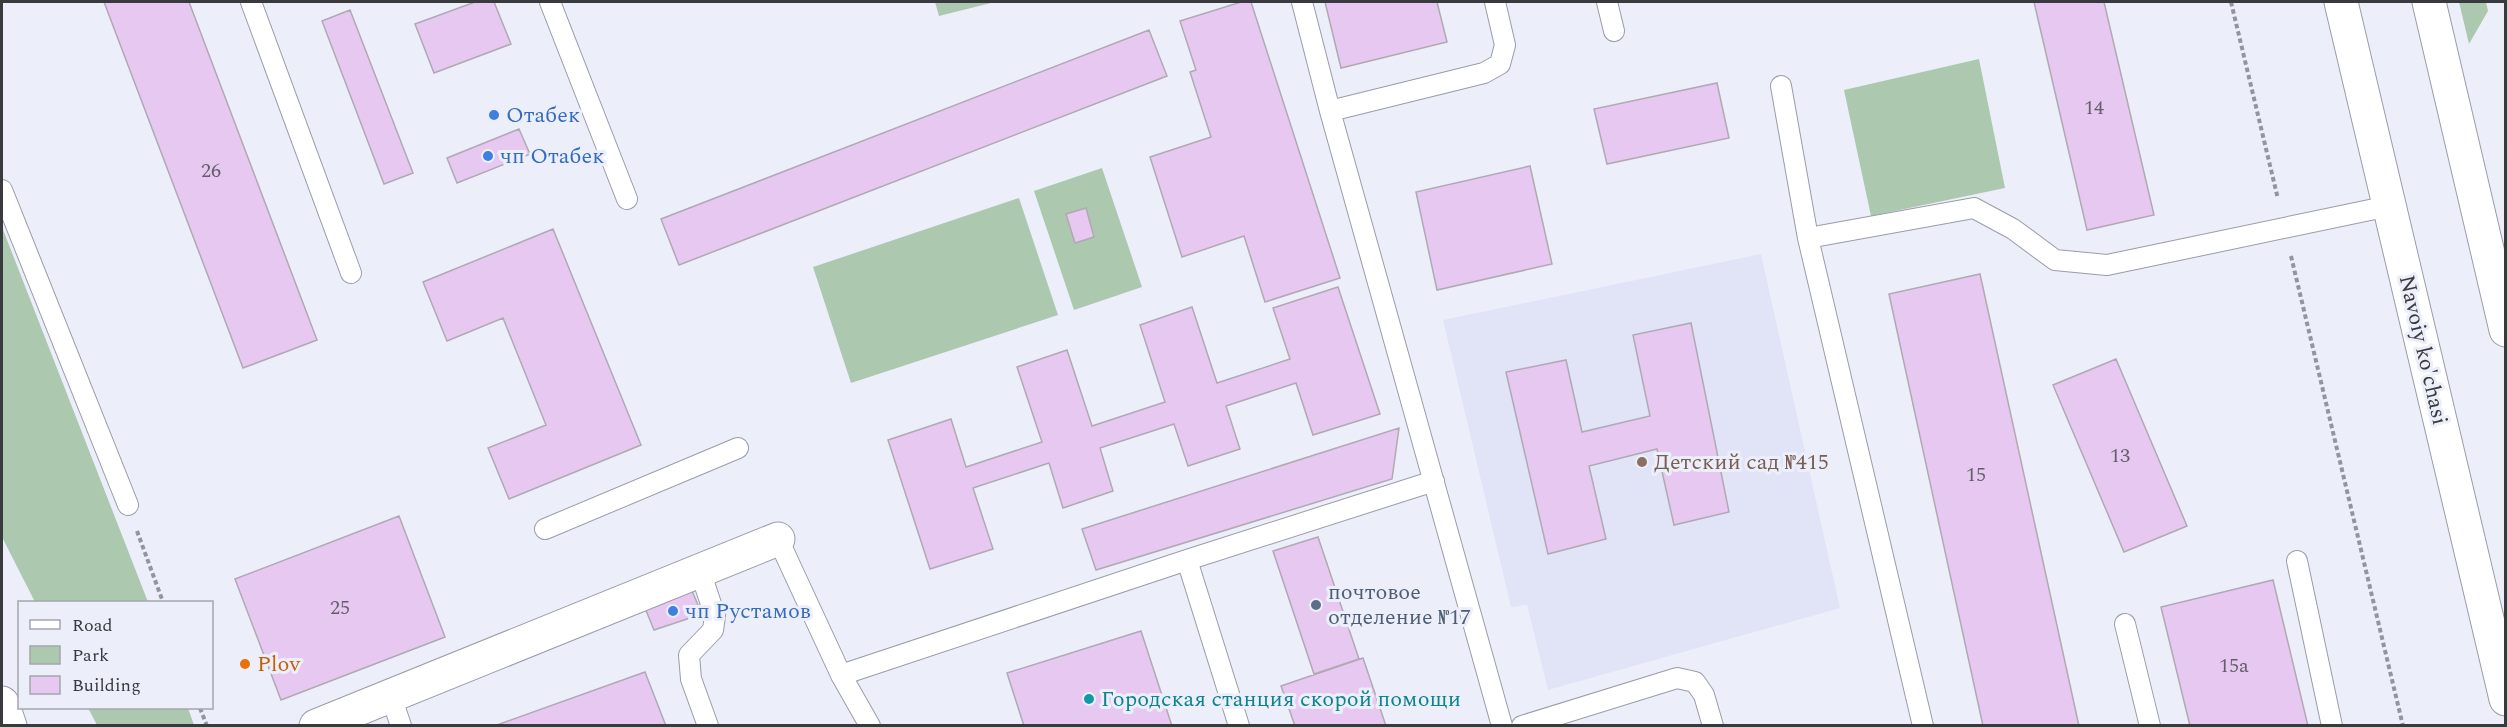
<svg xmlns="http://www.w3.org/2000/svg" width="2507" height="727" font-family="Spectral,serif">
  <rect width="100%" height="100%" fill="#eceffa"/>
  <path fill="#e0e4f6" d="M 1761,254 L 1840,608 L 1548,690 L 1527,605 L 1511,607 L 1443,320 Z"/>
  <path fill="#acc8af" d="M 935,2 L 995,2 L 939,16 Z
    M 2459,2 L 2486,2 L 2488,11 L 2469,44 Z
    M 1979,59 L 2005,188 L 1871,216 L 1844,90 Z
    M 1102,168 L 1142,287 L 1074,310 L 1034,191 Z
    M 1019,198 L 1058,315 L 851,383 L 813,267 Z
    M 2,227 L 148,602 L 35,602 L 2,537 Z
    M 88,708 L 188,708 L 194,725 L 97,725 Z"/>
  <path fill="#e7c8f1" stroke="#b0a9b3" stroke-width="1.5" d="M 104,2 L 189,2 L 317,340 L 243,368 Z
    M 475,2 L 494,2 L 511,44 L 434,73 L 415,24 Z
    M 1241,2 L 1251,2 L 1340,278 L 1265,302 L 1244,236 L 1182,257 L 1150,157 L 1211,137 L 1190,72 L 1196,70 L 1180,21 Z
    M 1325,2 L 1437,2 L 1447,42 L 1341,68 Z
    M 2034,2 L 2104,2 L 2154,215 L 2087,230 Z
    M 350,10 L 413,173 L 384,184 L 322,21 Z
    M 1149,30 L 1167,76 L 679,265 L 661,219 Z
    M 1717,83 L 1729,138 L 1607,164 L 1594,109 Z
    M 519,129 L 530,154 L 457,183 L 447,158 Z
    M 1530,166 L 1552,264 L 1437,290 L 1416,192 Z
    M 1086,208 L 1094,237 L 1075,243 L 1066,214 Z
    M 553,229 L 641,445 L 509,499 L 488,448 L 546,425 L 503,318 L 447,341 L 423,282 Z
    M 1980,274 L 2079,726 L 1983,726 L 1889,294 Z
    M 1338,287 L 1380,414 L 1313,435 L 1296,383 L 1226,406 L 1240,449 L 1188,466 L 1174,424 L 1100,448 L 1113,491 L 1063,508 L 1049,463 L 973,488 L 993,549 L 930,569 L 888,440 L 951,419 L 966,467 L 1042,442 L 1017,367 L 1067,350 L 1092,426 L 1165,402 L 1140,325 L 1192,307 L 1217,383 L 1290,359 L 1273,308 Z
    M 1691,323 L 1729,512 L 1674,525 L 1657,449 L 1589,466 L 1606,539 L 1548,554 L 1506,372 L 1566,360 L 1582,432 L 1650,416 L 1633,335 Z
    M 2116,359 L 2187,526 L 2124,552 L 2053,385 Z
    M 1399,428 L 1392,479 L 1096,570 L 1082,529 Z
    M 399,516 L 445,637 L 281,700 L 235,579 Z
    M 1318,537 L 1359,659 L 1314,674 L 1273,551 Z
    M 2273,580 L 2308,726 L 2190,726 L 2161,607 Z
    M 692,591 L 702,614 L 654,630 L 645,608 Z
    M 1141,631 L 1172,726 L 1024,726 L 1007,673 Z
    M 1363,658 L 1386,726 L 1295,726 L 1281,686 Z
    M 645,672 L 666,726 L 494,726 Z"/>
  <g fill="none" stroke-linecap="round" stroke-linejoin="round">
    <defs>
      <path id="service" d="M 251,2 L 351,273
        M 550,2 L 627,199
        M 1302,2 L 1330,111 L 1502,726
        M 1607,2 L 1614,31
        M 1781,86 L 1808,238
        M 1330,111 L 1484,73 L 1500,64 L 1505,45 L 1495,2
        M 2,190 L 128,505
        M 545,529 L 738,448
        M 778,539 L 841,675 L 870,726
        M 1187,560 L 1239,726
        M 2297,561 L 2332,726
        M 700,571 L 715,616 L 713,630 L 689,655 L 691,679 L 708,726
        M 2125,624 L 2150,726
        M 841,675 L 1187,560 L 1434,481
        M 391,696 L 401,726
        M 1522,726 L 1677,678 L 1695,682 L 1704,695 L 1713,726
        M 1923,726 L 1808,238 L 1974,208 L 2013,229 L 2055,260 L 2107,265 L 2389,206"/>
      <path id="minor" d="M 316,726 L 778,539"/>
      <path id="primary" d="M 2341,2 L 2506,699
        M 2429,2 L 2506,330
        M 2,703 L 10,726"/>
    </defs>
    <use href="#service" stroke="#9a9ca7" stroke-width="22"/>
    <use href="#minor" stroke="#9a9ca7" stroke-width="35"/>
    <use href="#primary" stroke="#9a9ca7" stroke-width="35"/>
    <path stroke="#93959c" stroke-width="4" stroke-dasharray="4.5 3" stroke-linecap="butt" d="M 2231,2 L 2278,199
      M 2291,256 L 2403,726
      M 137,531 L 163,602
      M 200,708 L 207,726"/>
    <use href="#service" stroke="#fff" stroke-width="20"/>
    <use href="#minor" stroke="#fff" stroke-width="33"/>
    <use href="#primary" stroke="#fff" stroke-width="33"/>
  </g>
  <g fill="#3f7fe0" stroke="#eceffa" stroke-width="2">
    <circle cx="494" cy="115" r="6"/>
    <circle cx="488" cy="156" r="6"/>
    <circle cx="673" cy="611" r="6"/>
  </g>
  <circle fill="#8d6e63" stroke="#eceffa" stroke-width="2" cx="1642" cy="462" r="6"/>
  <circle fill="#5c6f8a" stroke="#eceffa" stroke-width="2" cx="1316" cy="605" r="6"/>
  <circle fill="#e8710a" stroke="#eceffa" stroke-width="2" cx="245" cy="664" r="6"/>
  <circle fill="#0f9aa8" stroke="#eceffa" stroke-width="2" cx="1089" cy="699" r="6"/>
  <g text-anchor="middle" dominant-baseline="central" stroke-width="6" stroke-linejoin="round" paint-order="stroke">
    <g font-size="20" fill="#645e6b">
      <text x="2094" y="108">14</text>
      <text x="211" y="171">26</text>
      <text x="2120" y="456">13</text>
      <text x="1976" y="475">15</text>
      <text x="340" y="608">25</text>
      <text x="2234" y="666">15a</text>
    </g>
    <g font-size="22" fill="#366cbe" stroke="#eceffa" text-anchor="start">
      <text x="506" y="115">Отабек</text>
      <text x="500" y="156">чп Отабек</text>
      <text x="685" y="611">чп Рустамов</text>
    </g>
    <g font-size="22" fill="#393a3e" stroke="#eceffa">
      <text transform="translate(2423 350) rotate(77)">Navoiy ko'chasi</text>
    </g>
    <g font-size="22" fill="#785e54" stroke="#eceffa" text-anchor="start">
      <text x="1654" y="462">Детский сад №415</text>
    </g>
    <g font-size="22" fill="#4e5e75" stroke="#eceffa" text-anchor="start">
      <text x="1328" y="592">почтовое<tspan x="1328" dy="25">отделение №17</tspan></text>
    </g>
    <g font-size="22" fill="#c56008" stroke="#eceffa" text-anchor="start">
      <text x="257" y="664">Plov</text>
    </g>
    <g font-size="22" fill="#0d838f" stroke="#eceffa" text-anchor="start">
      <text x="1101" y="699">Городская станция скорой помощи</text>
    </g>
  </g>
  <rect width="2507" height="727" fill="none" stroke="#393a3e" stroke-width="6"/>
  <rect x="18" y="601" width="195" height="108" fill="#eceffa" stroke="#a4a7af" stroke-width="1.5"/>
  <rect x="30" y="620" width="30" height="9" fill="#ffffff" stroke="#a4a7af" stroke-width="1.5"/>
  <text x="72" y="631" font-size="18" fill="#393a3e">Road</text>
  <rect x="30" y="646" width="30" height="18" fill="#acc8af" stroke="#a4a7af" stroke-width="1.5"/>
  <text x="72" y="661" font-size="18" fill="#393a3e">Park</text>
  <rect x="30" y="676" width="30" height="18" fill="#e7c8f1" stroke="#a4a7af" stroke-width="1.5"/>
  <text x="72" y="691" font-size="18" fill="#393a3e">Building</text>
</svg>
